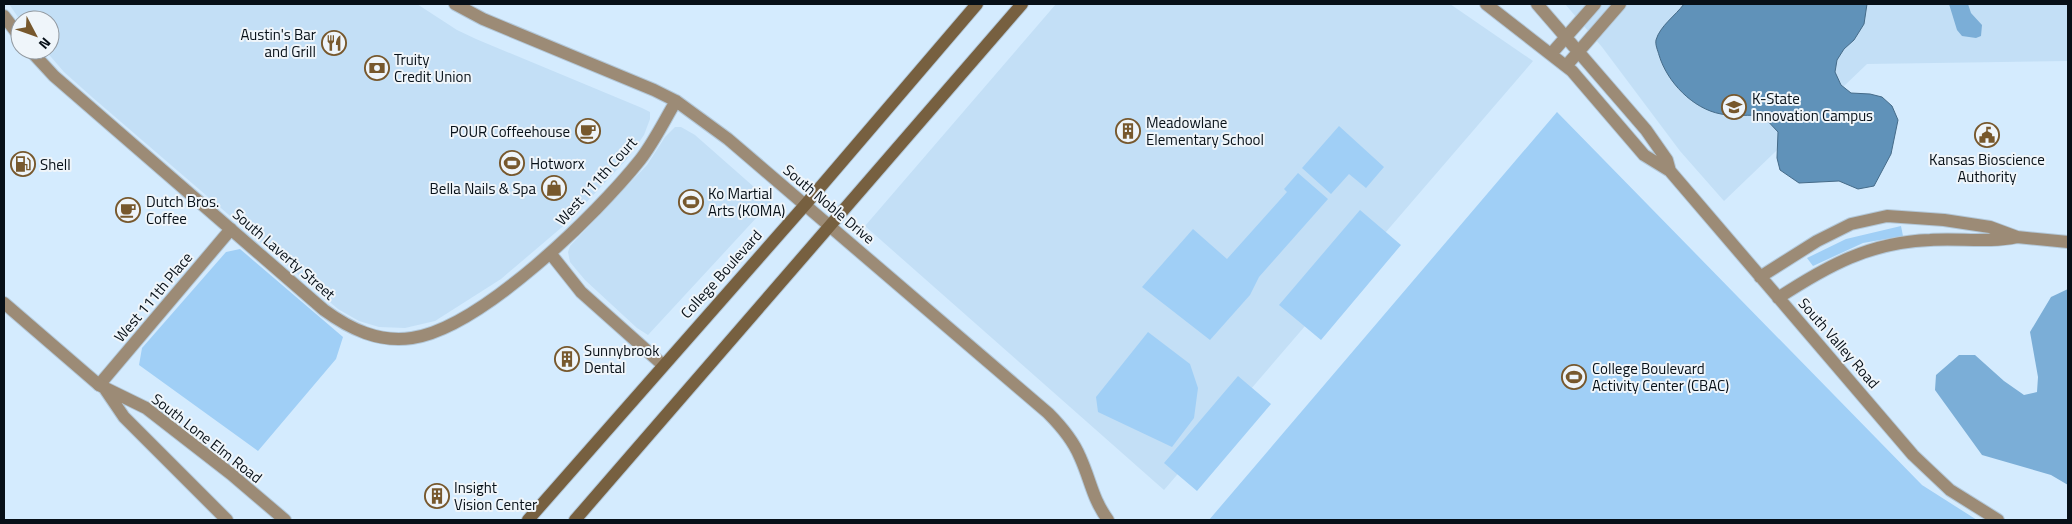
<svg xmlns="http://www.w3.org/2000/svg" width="2072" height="524" font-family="'Titillium Web',sans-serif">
  <rect width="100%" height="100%" fill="#d4ebfe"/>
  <path fill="#c3dff6" d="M 9,4 L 417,4 L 457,30 L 476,39 L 642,108 L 650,112 L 650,119 L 644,135 L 627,159 L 568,222 L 501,279 L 435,321 L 405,328 L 379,327 L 359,321 L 338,309 L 92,97 L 64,72 L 45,50 L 50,50 L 50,20 L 20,20 Z
    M 1056,4 L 1450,4 L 1533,61 L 1164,490 L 865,226 Z
    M 1565,4 L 2068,4 L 2068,61 L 1867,64 L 1724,201 L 1680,151 L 1602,47 Z
    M 675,127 L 681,127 L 695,135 L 771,202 L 648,335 L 637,328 L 585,280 L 570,262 L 568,252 L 570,246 L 647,165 L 665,137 Z"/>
  <path fill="#a0cff6" d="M 1557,112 L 1922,485 L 1977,520 L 1209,520 Z
    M 1339,126 L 1384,167 L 1366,188 L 1349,174 L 1331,194 L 1302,168 Z
    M 1298,173 L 1328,199 L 1259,277 L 1250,295 L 1210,340 L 1142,287 L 1193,229 L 1227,259 L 1287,192 L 1284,189 Z
    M 1360,210 L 1401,245 L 1321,340 L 1279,305 Z
    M 1901,226 L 1903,236 L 1863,243 L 1813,266 L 1807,258 L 1846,239 Z
    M 240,249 L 343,337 L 336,359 L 258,451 L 139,365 L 142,348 L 226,252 Z
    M 1148,332 L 1190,364 L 1198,388 L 1194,418 L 1172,447 L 1098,412 L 1096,397 Z
    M 1238,376 L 1271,404 L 1197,491 L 1164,463 Z"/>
  <path fill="#7baed7" d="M 1949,4 L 1968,4 L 1971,13 L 1982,25 L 1981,36 L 1976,38 L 1962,36 L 1957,30 Z
    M 2068,289 L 2068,485 L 2051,475 L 1982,455 L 1935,390 L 1936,375 L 1959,355 L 1975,355 L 2004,381 L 2024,395 L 2037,392 L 2038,377 L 2030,332 L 2051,297 Z"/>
  <path fill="#6092b9" stroke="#456b89" d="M 1684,4 L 1867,4 L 1864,24 L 1854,40 L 1844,49 L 1837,60 L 1835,72 L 1841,85 L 1851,93 L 1870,94 L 1882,97 L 1892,106 L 1898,120 L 1891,154 L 1874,186 L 1858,189 L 1839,181 L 1799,183 L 1780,170 L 1777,158 L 1778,132 L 1763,116 C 1749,114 1735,117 1721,114 C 1693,109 1667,82 1659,55 C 1658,51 1655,45 1656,40 C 1660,26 1675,16 1684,4 Z"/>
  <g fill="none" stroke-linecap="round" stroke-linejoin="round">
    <defs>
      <path id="minor" d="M 455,4 L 483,19 L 654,90 L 676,101 L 728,139 L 1048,413 C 1061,426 1073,440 1080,457 C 1091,481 1092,498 1108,520
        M 1486,4 L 1572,71 L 1644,155 L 1670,171 L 1913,455 L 1950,490 L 1998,520
        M 1537,4 L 1646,130 L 1667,160 L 1670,171
        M 4,16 L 20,37
        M 30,50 L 54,76 L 324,310 C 350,329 379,343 412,338 C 481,328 597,214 640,160 C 654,142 664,121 676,101
        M 1551,54 L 1595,4
        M 1566,66 L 1620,4
        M 550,253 L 581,292 L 663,365
        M 1760,277 L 1817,241 L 1851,224 L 1887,216 L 1944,220 L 1990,227 L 2017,237 L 2068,242
        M 1778,298 C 1827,266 1870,242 1930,240 C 1960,238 1988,243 2017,237
        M 99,385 L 231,229"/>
      <path id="tertiary" d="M 4,303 L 99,385 L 146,408 L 231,474 L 285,520
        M 105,389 L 124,417 L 227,520"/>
      <path id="secondary" d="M 528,520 L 805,205 L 977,4
        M 575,520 L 1022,4"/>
    </defs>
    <use href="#minor" stroke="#b3c8d9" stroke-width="14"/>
    <use href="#tertiary" stroke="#b3c8d9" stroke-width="14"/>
    <use href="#secondary" stroke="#b3c8d9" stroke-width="14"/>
    <use href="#minor" stroke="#9c8b76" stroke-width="12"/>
    <use href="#tertiary" stroke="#9c8b76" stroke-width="12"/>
    <use href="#secondary" stroke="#776040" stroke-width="12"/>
  </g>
  <defs>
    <symbol id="restaurant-ring" viewBox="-11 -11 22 22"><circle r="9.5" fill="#eff5fa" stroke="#77582d" stroke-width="1.5"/><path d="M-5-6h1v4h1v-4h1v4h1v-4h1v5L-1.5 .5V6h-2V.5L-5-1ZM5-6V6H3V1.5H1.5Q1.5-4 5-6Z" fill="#77582d"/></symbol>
    <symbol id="bank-ring" viewBox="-11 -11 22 22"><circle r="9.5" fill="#eff5fa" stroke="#77582d" stroke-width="1.5"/><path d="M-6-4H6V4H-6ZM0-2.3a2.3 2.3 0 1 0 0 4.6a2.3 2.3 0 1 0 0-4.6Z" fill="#77582d"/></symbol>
    <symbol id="university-ring" viewBox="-11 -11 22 22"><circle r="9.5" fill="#eff5fa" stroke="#77582d" stroke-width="1.5"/><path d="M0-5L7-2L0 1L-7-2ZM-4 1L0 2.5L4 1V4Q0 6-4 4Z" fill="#77582d"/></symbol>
    <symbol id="cafe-ring" viewBox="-11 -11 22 22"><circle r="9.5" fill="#eff5fa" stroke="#77582d" stroke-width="1.5"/><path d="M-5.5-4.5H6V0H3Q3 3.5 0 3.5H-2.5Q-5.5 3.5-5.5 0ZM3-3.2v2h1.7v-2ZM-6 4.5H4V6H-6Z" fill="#77582d"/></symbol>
    <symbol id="building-ring" viewBox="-11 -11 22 22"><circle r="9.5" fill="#eff5fa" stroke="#77582d" stroke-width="1.5"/><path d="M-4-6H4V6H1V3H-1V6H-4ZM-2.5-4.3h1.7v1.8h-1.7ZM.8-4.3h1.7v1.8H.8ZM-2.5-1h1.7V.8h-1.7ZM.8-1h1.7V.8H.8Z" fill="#77582d"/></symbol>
    <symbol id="civic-ring" viewBox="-11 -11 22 22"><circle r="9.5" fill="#eff5fa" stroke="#77582d" stroke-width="1.5"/><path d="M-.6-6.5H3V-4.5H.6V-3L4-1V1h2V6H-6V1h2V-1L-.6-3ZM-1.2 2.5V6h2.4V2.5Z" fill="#77582d"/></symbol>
    <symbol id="stadium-ring" viewBox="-11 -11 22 22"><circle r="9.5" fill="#eff5fa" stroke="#77582d" stroke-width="1.5"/><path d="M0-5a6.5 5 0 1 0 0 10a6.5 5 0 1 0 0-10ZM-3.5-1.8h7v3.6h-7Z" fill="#77582d"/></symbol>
    <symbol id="fuel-ring" viewBox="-11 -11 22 22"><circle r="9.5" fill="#eff5fa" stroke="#77582d" stroke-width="1.5"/><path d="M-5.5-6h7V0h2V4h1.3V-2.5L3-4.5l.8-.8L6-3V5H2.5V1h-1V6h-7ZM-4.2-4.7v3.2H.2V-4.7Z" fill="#77582d"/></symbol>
    <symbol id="shop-ring" viewBox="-11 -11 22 22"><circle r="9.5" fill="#eff5fa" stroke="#77582d" stroke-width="1.5"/><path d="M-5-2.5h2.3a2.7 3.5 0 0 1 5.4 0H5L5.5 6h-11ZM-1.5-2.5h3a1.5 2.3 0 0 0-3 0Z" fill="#77582d"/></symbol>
  </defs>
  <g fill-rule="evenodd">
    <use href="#restaurant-ring" x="320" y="29" width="28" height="28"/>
    <use href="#bank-ring" x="363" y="54" width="28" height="28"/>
    <use href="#university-ring" x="1720" y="93" width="28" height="28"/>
    <use href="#cafe-ring" x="574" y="117" width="28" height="28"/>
    <use href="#building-ring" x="1114" y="117" width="28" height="28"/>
    <use href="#civic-ring" x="1973" y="121" width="28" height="28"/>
    <use href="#stadium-ring" x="498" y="149" width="28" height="28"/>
    <use href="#fuel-ring" x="9" y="150" width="28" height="28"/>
    <use href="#shop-ring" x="540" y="174" width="28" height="28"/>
    <use href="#stadium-ring" x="677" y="188" width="28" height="28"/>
    <use href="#cafe-ring" x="114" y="196" width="28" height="28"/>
    <use href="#building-ring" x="553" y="345" width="28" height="28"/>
    <use href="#stadium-ring" x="1560" y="363" width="28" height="28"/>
    <use href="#building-ring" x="423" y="482" width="28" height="28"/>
  </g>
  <g text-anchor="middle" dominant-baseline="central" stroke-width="4" stroke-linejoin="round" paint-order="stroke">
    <g font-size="15" fill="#071018" stroke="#eff5fa" text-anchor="start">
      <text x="316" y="34" text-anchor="end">Austin's Bar<tspan x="316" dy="17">and Grill</tspan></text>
      <text x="394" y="59">Truity<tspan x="394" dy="17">Credit Union</tspan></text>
      <text x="1752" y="98">K-State<tspan x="1752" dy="17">Innovation Campus</tspan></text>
      <text x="1146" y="122">Meadowlane<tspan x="1146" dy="17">Elementary School</tspan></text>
      <text x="570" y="131" text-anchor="end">POUR Coffeehouse</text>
      <text x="1987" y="159" text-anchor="middle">Kansas Bioscience<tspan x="1987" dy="17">Authority</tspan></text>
      <text x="530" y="163">Hotworx</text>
      <text x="40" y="164">Shell</text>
      <text x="536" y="188" text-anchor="end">Bella Nails &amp; Spa</text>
      <text x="708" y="193">Ko Martial<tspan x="708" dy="17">Arts (KOMA)</tspan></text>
      <text x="146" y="201">Dutch Bros.<tspan x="146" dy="17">Coffee</tspan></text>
      <text x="584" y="350">Sunnybrook<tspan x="584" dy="17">Dental</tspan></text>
      <text x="1592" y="368">College Boulevard<tspan x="1592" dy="17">Activity Center (CBAC)</tspan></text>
      <text x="454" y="487">Insight<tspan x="454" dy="17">Vision Center</tspan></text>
    </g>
    <g font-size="15" fill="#071018" stroke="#eff5fa">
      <text transform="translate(596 181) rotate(-48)">West 111th Court</text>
      <text transform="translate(829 204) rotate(40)">South Noble Drive</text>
      <text transform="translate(284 254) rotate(41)">South Laverty Street</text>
      <text transform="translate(721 274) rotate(-48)">College Boulevard</text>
      <text transform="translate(153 297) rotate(-50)">West 111th Place</text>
      <text transform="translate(1839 343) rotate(49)">South Valley Road</text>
      <text transform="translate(207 438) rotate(38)">South Lone Elm Road</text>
    </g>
  </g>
  <rect width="2072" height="524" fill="none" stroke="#071018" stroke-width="10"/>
  <g transform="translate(35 35) rotate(131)"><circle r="24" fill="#eff5fa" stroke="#9299a0"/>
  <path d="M0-4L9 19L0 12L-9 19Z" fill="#77582d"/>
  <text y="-8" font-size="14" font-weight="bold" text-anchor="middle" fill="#071018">N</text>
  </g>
</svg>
